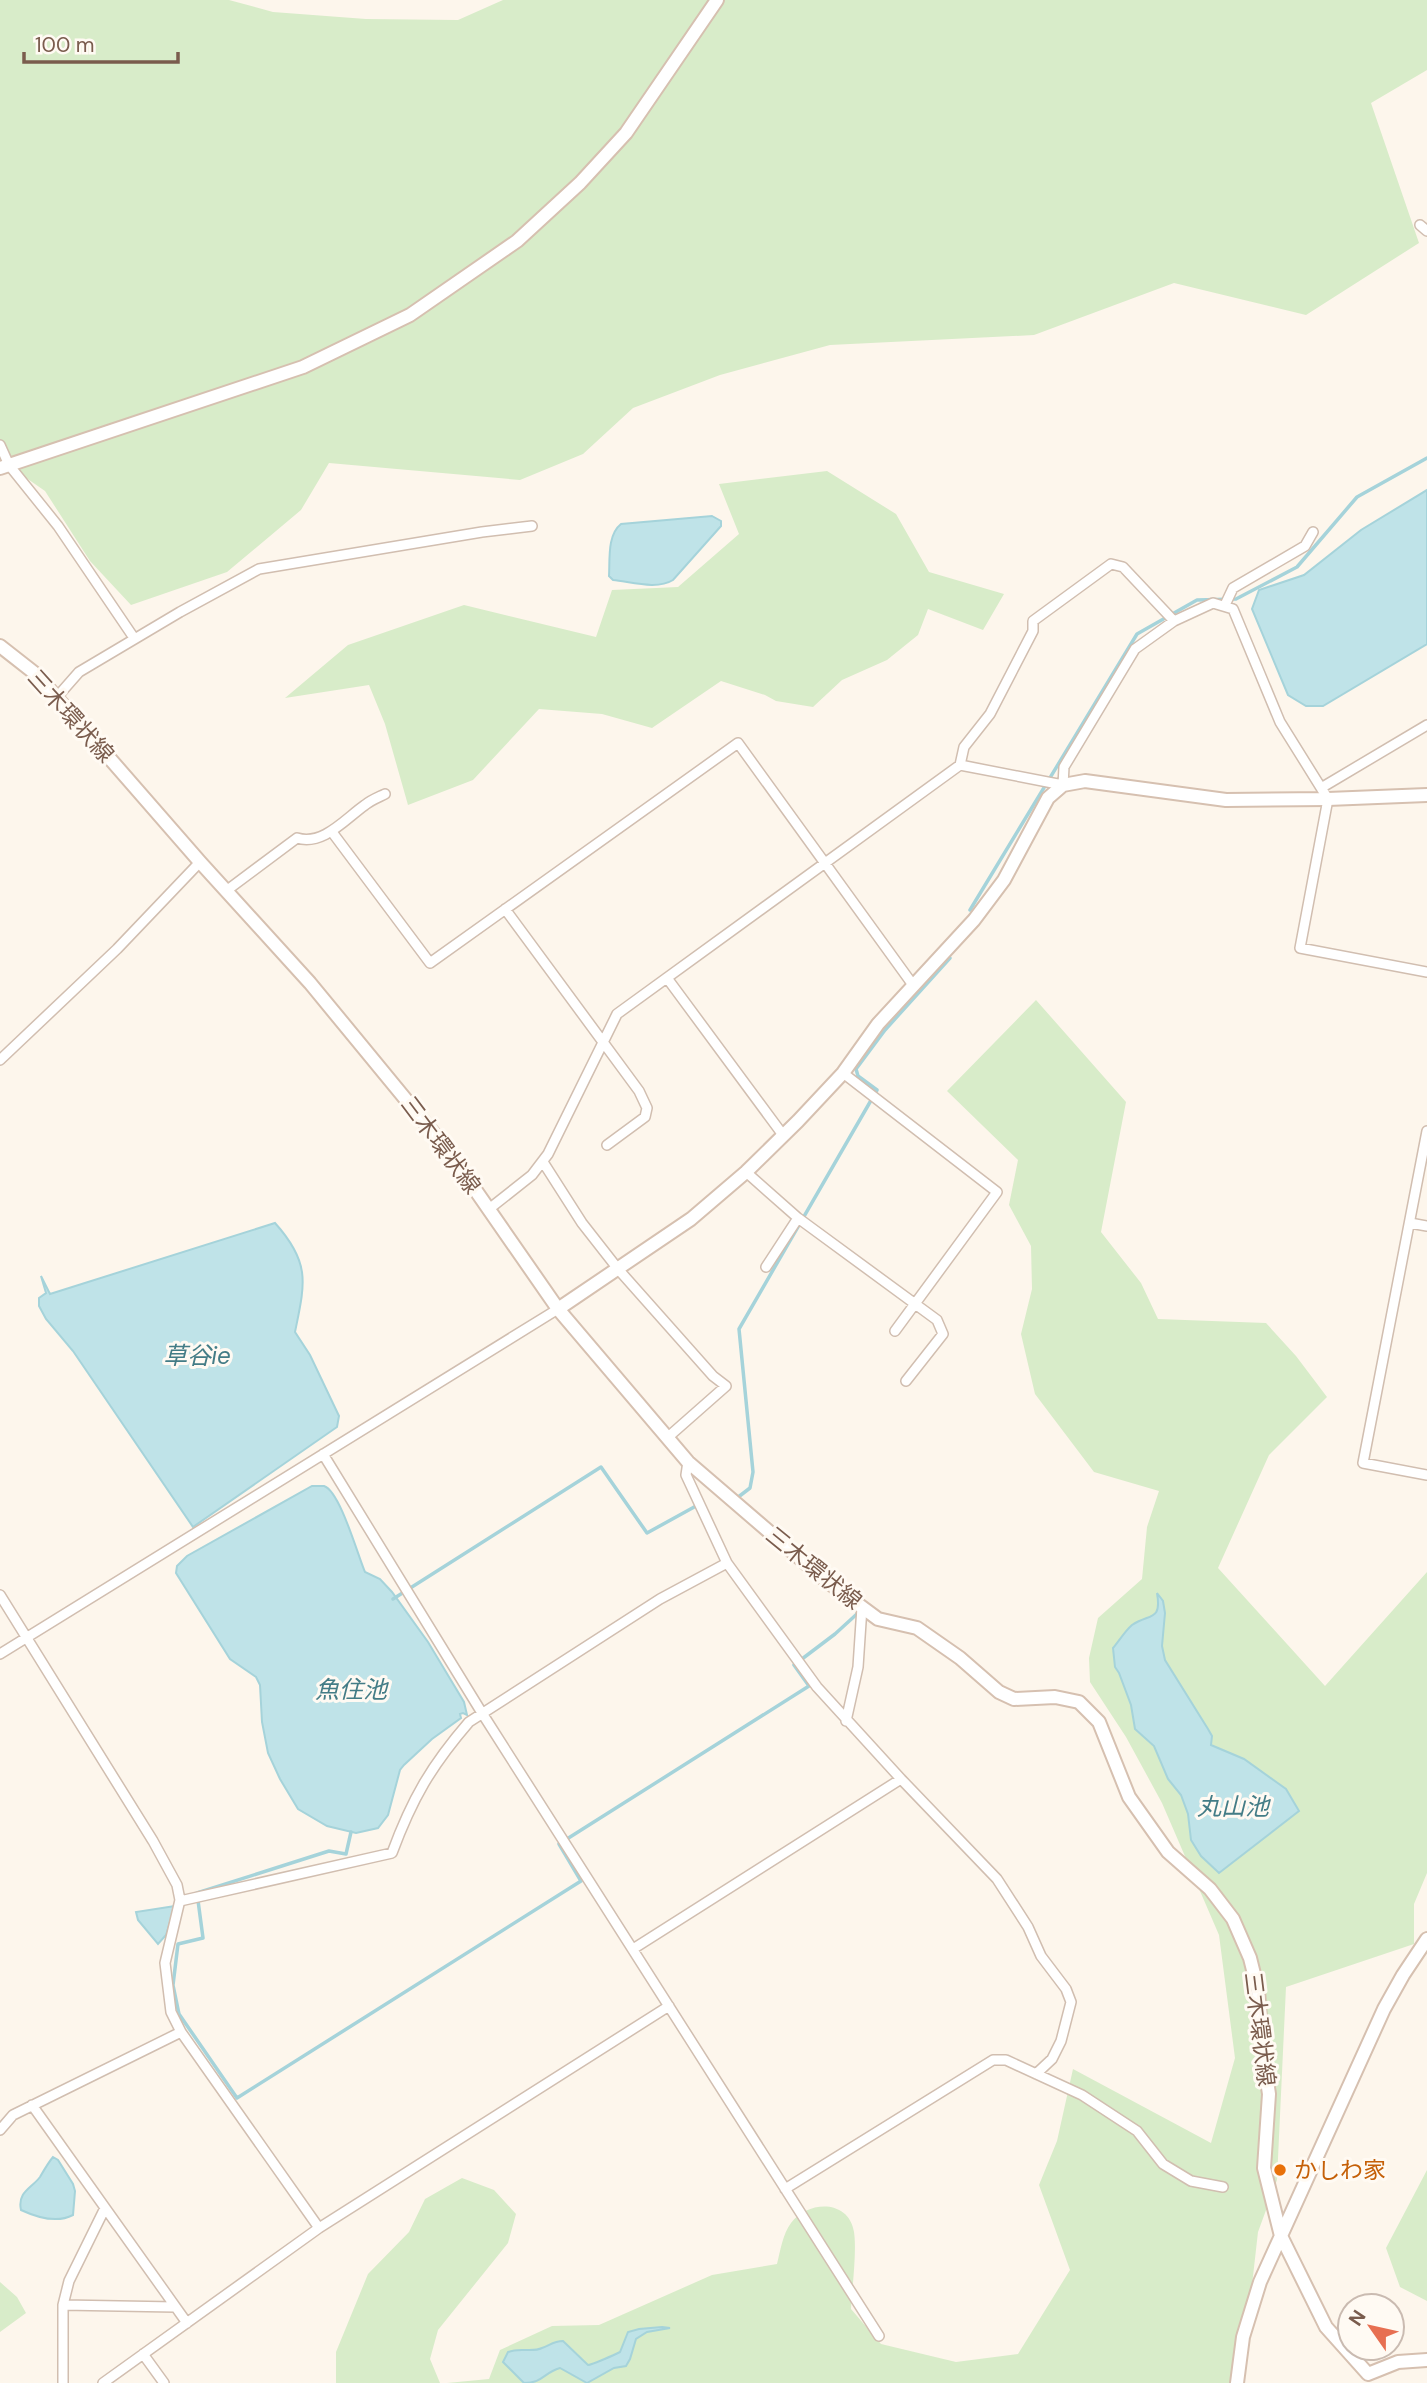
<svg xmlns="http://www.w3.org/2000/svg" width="1427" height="2383" font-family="'DM Sans','Noto Sans JP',sans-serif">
  <rect width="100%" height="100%" fill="#fdf6ec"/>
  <path fill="#d8ecc9" d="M 0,0 L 229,0 L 273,12 L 366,19 L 458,20 L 503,0 L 1427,0 L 1427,70 L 1371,103 L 1419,243 L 1306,315 L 1174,283 L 1034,335 L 830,345 L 720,375 L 633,408 L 583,454 L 520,480 L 329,463 L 301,510 L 227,572 L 131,605 L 90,561 L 45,491 L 9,466 L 0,465 Z
    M 827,471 L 896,514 L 929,572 L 1004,594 L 983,630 L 928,609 L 918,635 L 887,660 L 842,680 L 813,707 L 776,701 L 765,695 L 721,681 L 652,728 L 602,714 L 539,709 L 473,780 L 408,805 L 385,724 L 369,685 L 285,698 L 348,645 L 464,605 L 596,637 L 612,590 L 678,587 L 739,534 L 719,484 Z
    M 1036,1000 L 1126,1102 L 1101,1232 L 1141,1283 L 1158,1319 L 1266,1323 L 1296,1356 L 1327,1397 L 1269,1455 L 1218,1568 L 1325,1686 L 1427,1572 L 1427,1873 L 1414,1904 L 1414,1944 L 1286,1987 L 1277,2180 L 1258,2232 L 1245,2347 L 1234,2383 L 447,2383 L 489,2379 L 500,2350 L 552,2326 L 599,2325 L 712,2275 L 777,2264 C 780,2252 783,2233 791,2223 C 808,2200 849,2199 854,2232 C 857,2251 852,2288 851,2309 L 881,2344 L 956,2362 L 1018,2354 L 1070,2270 L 1039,2185 L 1057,2141 L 1073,2069 L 1211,2143 L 1235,2058 L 1219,1935 L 1162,1803 L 1126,1737 L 1090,1682 L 1089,1658 L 1098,1618 L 1142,1579 L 1147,1527 L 1159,1491 L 1094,1472 L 1035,1394 L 1021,1334 L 1032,1289 L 1031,1246 L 1009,1205 L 1018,1160 L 947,1091 Z
    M 1427,2170 L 1427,2301 L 1400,2287 L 1386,2248 Z
    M 462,2178 L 494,2190 L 516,2214 L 508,2243 L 438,2330 L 430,2359 L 440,2383 L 336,2383 L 336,2352 L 368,2274 L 409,2232 L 425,2199 Z
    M 0,2282 L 17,2297 L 26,2313 L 0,2332 Z"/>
  <path fill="#bfe3e8" stroke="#a5d3da" stroke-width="2" d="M 1427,490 L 1427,644 L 1323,706 L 1306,706 L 1288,695 L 1252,609 L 1259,590 L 1304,575 L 1361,530 Z
    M 712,516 L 721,521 L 721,526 L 673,580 C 657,590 632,582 613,580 L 609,576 C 610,560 607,535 621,524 Z
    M 275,1223 C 311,1263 305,1283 295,1332 L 310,1355 L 339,1416 L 337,1427 L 193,1527 L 73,1351 L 46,1319 L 39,1306 L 39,1298 L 46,1293 L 41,1276 L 50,1294 Z
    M 312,1486 C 313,1486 323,1486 324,1486 C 340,1491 358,1556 365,1572 L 380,1579 L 392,1592 L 428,1642 L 464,1702 L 467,1715 L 463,1713 L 460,1714 L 461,1718 L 432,1739 L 404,1765 L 400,1770 L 388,1815 L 378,1828 L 356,1833 L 327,1826 L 298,1809 L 280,1779 L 268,1753 L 262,1722 L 260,1685 L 256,1677 L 230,1659 L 176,1573 L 177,1566 L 187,1556 Z
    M 1157,1593 L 1163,1601 L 1165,1613 L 1162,1646 L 1165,1660 L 1208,1729 L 1212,1736 L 1211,1745 L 1244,1759 L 1286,1789 L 1299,1811 L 1219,1873 L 1201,1856 L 1191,1840 L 1188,1814 L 1181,1795 L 1168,1779 L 1154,1746 L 1135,1729 L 1131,1705 L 1119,1673 L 1115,1667 L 1113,1648 C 1119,1641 1125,1631 1132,1625 C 1149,1613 1162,1622 1157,1593 Z
    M 175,1906 L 166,1935 L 158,1944 L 138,1920 L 136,1912 Z
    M 53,2157 L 58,2160 L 73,2184 L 75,2191 L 73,2215 C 56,2224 36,2217 21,2210 C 17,2192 32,2188 40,2177 C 44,2170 48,2163 53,2157 Z
    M 662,2327 L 670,2328 L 647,2332 L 636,2339 L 630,2359 L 626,2366 L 614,2368 L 587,2383 L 560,2368 C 543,2373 543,2383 524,2383 L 503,2362 L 508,2352 C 520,2347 532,2353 542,2348 C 550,2345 554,2341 563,2341 L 588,2365 C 592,2365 616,2354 620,2352 L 628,2332 L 639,2329 Z"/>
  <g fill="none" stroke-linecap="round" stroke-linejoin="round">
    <path stroke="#a5d3da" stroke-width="3.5" d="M 970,910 L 1137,634 L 1197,600 L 1236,599 L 1297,567 L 1357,497 L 1427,458
      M 737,1498 L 750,1488 L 753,1472 L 739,1329 L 877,1090 L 858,1076 L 856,1069 L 885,1030 L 950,958
      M 393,1599 L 601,1467 L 647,1533 L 696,1506
      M 351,1832 L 346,1854 L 329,1851 L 197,1893 L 203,1938 L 178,1944 L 173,1985 L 179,2014 L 237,2098 L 581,1881 L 559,1844 L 809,1686 L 794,1665 L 835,1634 L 858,1613"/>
    <defs>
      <path id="street" d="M 1420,225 L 1427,231
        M 0,445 L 9,465 L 58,526 L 134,638
        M 1225,605 L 1233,588 L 1305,546 L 1313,532
        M 57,697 L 79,672 L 180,612 L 259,569 L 482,532 L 532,526
        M 960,765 L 964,747 L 990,714 L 1033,631 L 1033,621 L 1111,564 L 1123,567 L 1174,621
        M 1321,788 L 1427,725
        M 332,832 L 430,963 L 738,743 L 913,985
        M 226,891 L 297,838 C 323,846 345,819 365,805 C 371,800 379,797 385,794
        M 505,909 L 639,1091 L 647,1108 L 645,1117 L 607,1145
        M 667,978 L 783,1135
        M 0,1060 L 117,949 L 200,862
        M 843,1073 L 997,1192 L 895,1331
        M 1427,1131 L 1363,1463 L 1427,1475
        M 543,1162 L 582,1223 L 618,1269 L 713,1376 L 726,1386 L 667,1438
        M 746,1172 L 798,1218 L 937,1320 L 943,1334 L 906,1381
        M 489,1209 L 532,1175 L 548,1154 L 617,1014 L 960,765 L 1063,785 L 1064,767 L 1135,649 L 1174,621 L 1213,603 L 1233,609 L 1280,722 L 1328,799 L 1300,948 L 1427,972
        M 1410,1223 L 1427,1226
        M 766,1267 L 798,1218
        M 323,1454 L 482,1713 L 879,2336
        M 688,1462 L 686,1475 L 727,1563 L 817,1687 L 901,1779 L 997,1879 L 1028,1927 L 1041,1956 L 1066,1989 L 1071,2002 L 1061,2041 L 1052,2059 L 1036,2074
        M 0,1595 L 153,1841 L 177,1885 L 180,1900 L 165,1963 L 171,2012 L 181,2032 L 319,2228
        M 0,1654 L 558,1309
        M 846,1721 L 858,1667 L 862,1607
        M 180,1901 L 392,1853 C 412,1799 431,1766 469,1722 L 660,1599 L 727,1563
        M 633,1949 L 901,1779
        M 32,2105 L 187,2323
        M 0,2130 L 13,2115 L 181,2032
        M 785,2189 L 993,2060 L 1006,2060 L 1082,2095 L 1137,2131 L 1163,2164 L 1191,2181 L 1223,2187
        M 63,2305 L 175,2307
        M 143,2354 L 164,2383
        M 63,2383 L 63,2305 L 69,2281 L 105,2208
        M 103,2383 L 319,2228 L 669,2006"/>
      <path id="secondary" d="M 0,468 L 303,367 L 410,315 L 517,241 L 580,183 L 626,133 L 717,0
        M 0,646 L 37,675 L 200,862 L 310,983 L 449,1152 L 558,1309 L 688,1462 L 824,1579 L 878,1619 L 917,1628 L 960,1658 L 999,1692 L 1014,1699 L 1055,1697 L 1079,1702 L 1099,1722 L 1129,1797 L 1168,1852 L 1210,1889 L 1233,1919 L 1250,1958 L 1258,1990 L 1262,2048 L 1269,2094 L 1264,2168 L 1281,2236 L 1326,2327 L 1368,2374 L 1398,2362 L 1427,2360
        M 558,1309 L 691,1219 L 746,1172 L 798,1121 L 843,1073 L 878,1024 L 974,920 L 1004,880 L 1048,798 L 1063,785 L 1085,781 L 1226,800 L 1328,799 L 1427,795
        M 1237,2383 L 1243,2337 L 1260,2282 L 1384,2009 L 1403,1975 L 1427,1939"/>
    </defs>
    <use href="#street" stroke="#d1beb0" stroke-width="12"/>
    <use href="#secondary" stroke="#d6c0b0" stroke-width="16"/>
    <use href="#street" stroke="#fff" stroke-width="9"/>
    <use href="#secondary" stroke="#fff" stroke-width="12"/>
  </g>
  <circle fill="#e8710a" stroke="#fffaf3" stroke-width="2.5" cx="1280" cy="2170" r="7"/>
  <g text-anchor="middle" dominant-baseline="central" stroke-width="6" stroke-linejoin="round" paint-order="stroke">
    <g font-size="23" fill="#7a5c4d" stroke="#fffaf3">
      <text transform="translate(71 716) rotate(48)">三木環状線</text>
      <text transform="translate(441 1145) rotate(53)">三木環状線</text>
      <text transform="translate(814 1568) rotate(39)">三木環状線</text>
      <text transform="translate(1260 2029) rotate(83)">三木環状線</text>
    </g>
    <g font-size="23" fill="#c56008" stroke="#fffaf3" text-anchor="start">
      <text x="1294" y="2170">かしわ家</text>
    </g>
    <g font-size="24" font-style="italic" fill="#437c86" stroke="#fffaf3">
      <text x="197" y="1355">草谷ie</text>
      <text x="351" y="1689">魚住池</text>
      <text x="1233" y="1806">丸山池</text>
    </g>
  </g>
  <g transform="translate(1371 2327) rotate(304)"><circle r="33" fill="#fffaf3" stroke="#cabbb1" stroke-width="2"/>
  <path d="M0-5L12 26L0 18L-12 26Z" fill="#e76f51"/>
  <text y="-10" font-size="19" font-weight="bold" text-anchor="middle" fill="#7a5c4d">N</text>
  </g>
  <path d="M24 52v10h154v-10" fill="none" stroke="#7a5c4d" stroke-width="3.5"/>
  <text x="35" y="52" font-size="21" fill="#7a5c4d" stroke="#fffaf3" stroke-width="5" paint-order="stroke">100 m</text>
</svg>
